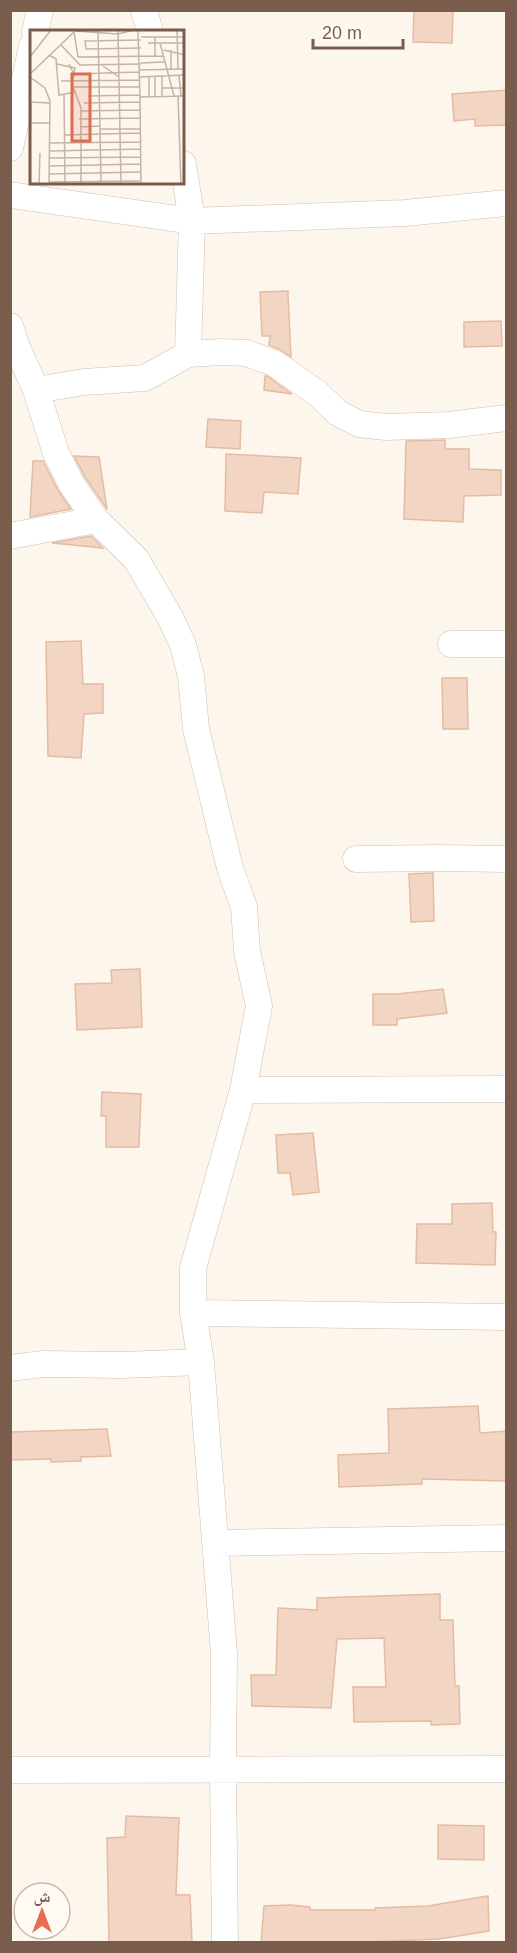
<svg xmlns="http://www.w3.org/2000/svg" width="517" height="1953" font-family="Arial,'Noto Naskh Arabic',sans-serif">
  <rect width="100%" height="100%" fill="#fdf6ec"/>
  <path fill="#f3d5c3" stroke="#e6bba3" stroke-width="1.5" d="M 414,10 L 453,11 L 452,43 L 413,42 Z
    M 507,90 L 507,125 L 475,126 L 475,119 L 454,121 L 452,94 Z
    M 288,291 L 288,296 L 291,357 L 279,349 L 269,345 L 270,336 L 262,336 L 260,292 Z
    M 501,321 L 502,346 L 464,347 L 464,322 Z
    M 265,376 L 267,376 L 292,394 L 264,390 Z
    M 208,419 L 241,421 L 240,449 L 206,447 Z
    M 445,440 L 445,449 L 469,449 L 469,469 L 501,470 L 501,495 L 464,496 L 463,522 L 404,519 L 406,441 Z
    M 226,454 L 301,458 L 298,494 L 264,492 L 262,513 L 225,511 Z
    M 74,456 L 99,457 L 107,509 L 85,477 Z
    M 33,461 L 43,461 L 59,492 L 71,509 L 30,517 Z
    M 91,536 L 103,548 L 52,543 Z
    M 81,641 L 83,684 L 103,684 L 103,713 L 84,714 L 81,758 L 48,756 L 46,642 Z
    M 442,678 L 467,678 L 468,729 L 443,729 Z
    M 433,873 L 434,921 L 411,922 L 409,874 Z
    M 140,969 L 142,1027 L 77,1030 L 75,984 L 112,983 L 111,970 Z
    M 443,989 L 447,1013 L 397,1019 L 397,1025 L 373,1025 L 373,994 L 397,994 Z
    M 102,1092 L 141,1094 L 139,1147 L 106,1147 L 106,1116 L 101,1116 Z
    M 313,1133 L 319,1192 L 293,1195 L 290,1173 L 278,1173 L 276,1135 Z
    M 492,1203 L 493,1232 L 496,1232 L 495,1265 L 416,1263 L 417,1224 L 452,1224 L 452,1204 Z
    M 478,1406 L 480,1433 L 507,1431 L 507,1481 L 422,1479 L 422,1484 L 339,1487 L 338,1455 L 389,1453 L 388,1409 Z
    M 107,1429 L 111,1456 L 81,1457 L 81,1461 L 51,1462 L 51,1459 L 10,1460 L 10,1432 Z
    M 440,1594 L 440,1620 L 453,1620 L 455,1686 L 459,1686 L 460,1724 L 431,1725 L 431,1721 L 354,1722 L 353,1687 L 386,1687 L 384,1638 L 337,1639 L 331,1708 L 252,1706 L 251,1675 L 276,1675 L 278,1608 L 317,1610 L 317,1598 Z
    M 126,1816 L 179,1818 L 176,1895 L 190,1895 L 192,1942 L 109,1942 L 107,1838 L 125,1837 Z
    M 438,1825 L 484,1826 L 484,1860 L 438,1859 Z
    M 488,1896 L 489,1931 L 439,1939 L 369,1942 L 261,1942 L 264,1906 L 291,1905 L 310,1907 L 310,1910 L 375,1910 L 375,1908 L 428,1906 Z"/>
  <g fill="none" stroke-linecap="round" stroke-linejoin="round">
    <defs>
      <path id="street" d="M 144,10 L 150,32
        M 35,32 L 40,10
        M 10,148 L 32,46
        M 183,164 L 192,221 L 188,354
        M 10,195 L 192,221 L 405,213 L 506,203
        M 10,326 L 16,345 L 36,390 L 56,453 L 72,485 L 96,520 L 136,559 L 170,617 L 183,645 L 191,676 L 196,729 L 230,868 L 244,907 L 247,951 L 259,1006 L 243,1090 L 193,1268 L 193,1313 L 201,1362 L 224,1654 L 223,1771 L 225,1942
        M 36,390 L 84,382 L 145,378 L 188,354 L 222,352 L 246,353 L 274,363 L 317,393 L 338,413 L 359,424 L 386,427 L 449,425 L 506,418
        M 10,536 L 96,520
        M 451,644 L 506,644
        M 356,859 L 439,858 L 506,859
        M 243,1090 L 506,1089
        M 193,1313 L 506,1317
        M 10,1368 L 43,1364 L 122,1365 L 201,1362
        M 216,1543 L 506,1538
        M 10,1770 L 506,1769"/>
    </defs>
    <use href="#street" stroke="#d1beb0" stroke-width="27"/>
    <use href="#street" stroke="#fff" stroke-width="26"/>
  </g>
  <g transform="translate(30 30)">
    <rect width="154" height="154" fill="#fdf6ec"/>
    <path fill="none" stroke="#c5b3a7" stroke-width="1.5" d="M 68,0 L 71,151M 88,0 L 91,154M 147,0 L 148,39M 45,1 L 88,4 L 104,0M 108,1 L 110,67M 44,2 L 48,27 L 134,26M 111,7 L 155,7M 125,7 L 125,26M 111,10 L 55,11 L 56,19 L 111,18M 118,13 L 155,13M 130,13 L 144,66M 31,15 L 50,35 L 111,34M 134,20 L 155,25M 141,20 L 141,39M 19,25 L 26,29 L 29,65 L 46,62M 0,27 L 21,0M 111,33 L 134,32M 27,34 L 45,38 L 42,54 L 51,78 L 51,154M 39,34 L 44,44 L 109,42M 73,36 L 89,47M 109,40 L 155,39M 0,44 L 44,2M 132,46 L 132,66M 149,46 L 151,66M 0,47 L 15,58 L 20,71 L 19,154M 109,47 L 155,45M 119,47 L 119,66M 125,47 L 125,67M 31,51 L 109,50M 44,57 L 109,57M 132,58 L 155,58M 34,65 L 35,153M 58,66 L 110,65M 148,66 L 151,154M 0,72 L 20,73M 54,73 L 110,72M 51,81 L 110,80M 49,89 L 110,88M 0,93 L 19,93M 50,97 L 70,96M 70,99 L 110,99M 34,105 L 110,103M 20,113 L 110,112M 20,121 L 111,119M 0,123 L 1,75M 20,128 L 111,127M 20,136 L 111,134M 19,144 L 110,142M 19,152 L 110,151M 9,154 L 10,123M 111,154 L 110,67 L 155,66"/>
    <path fill="#dc6d51" fill-opacity="0.15" stroke="#dc6d51" stroke-width="3" d="M 42,44 L 60,44 L 60,111 L 42,111 Z"/>
    <rect width="154" height="154" fill="none" stroke="#7a5c4d" stroke-width="3"/>
  </g>
  <rect width="517" height="1953" fill="none" stroke="#7a5c4d" stroke-width="24"/>
  <g transform="translate(42 1911)"><circle r="28" fill="#fffaf3" stroke="#cabbb1" stroke-width="1.5"/>
  <path d="M0-4.5L10 22L0 15L-10 22Z" fill="#e76f51"/>
  <text y="-9" font-size="16" font-weight="bold" text-anchor="middle" fill="#7a5c4d">ش</text>
  </g>
  <path d="M313 39v9h90v-9" fill="none" stroke="#7a5c4d" stroke-width="3"/>
  <text x="322" y="39" font-size="18" fill="#7a5c4d" stroke="#fffaf3" stroke-width="4.5" paint-order="stroke">20 m</text>
</svg>
